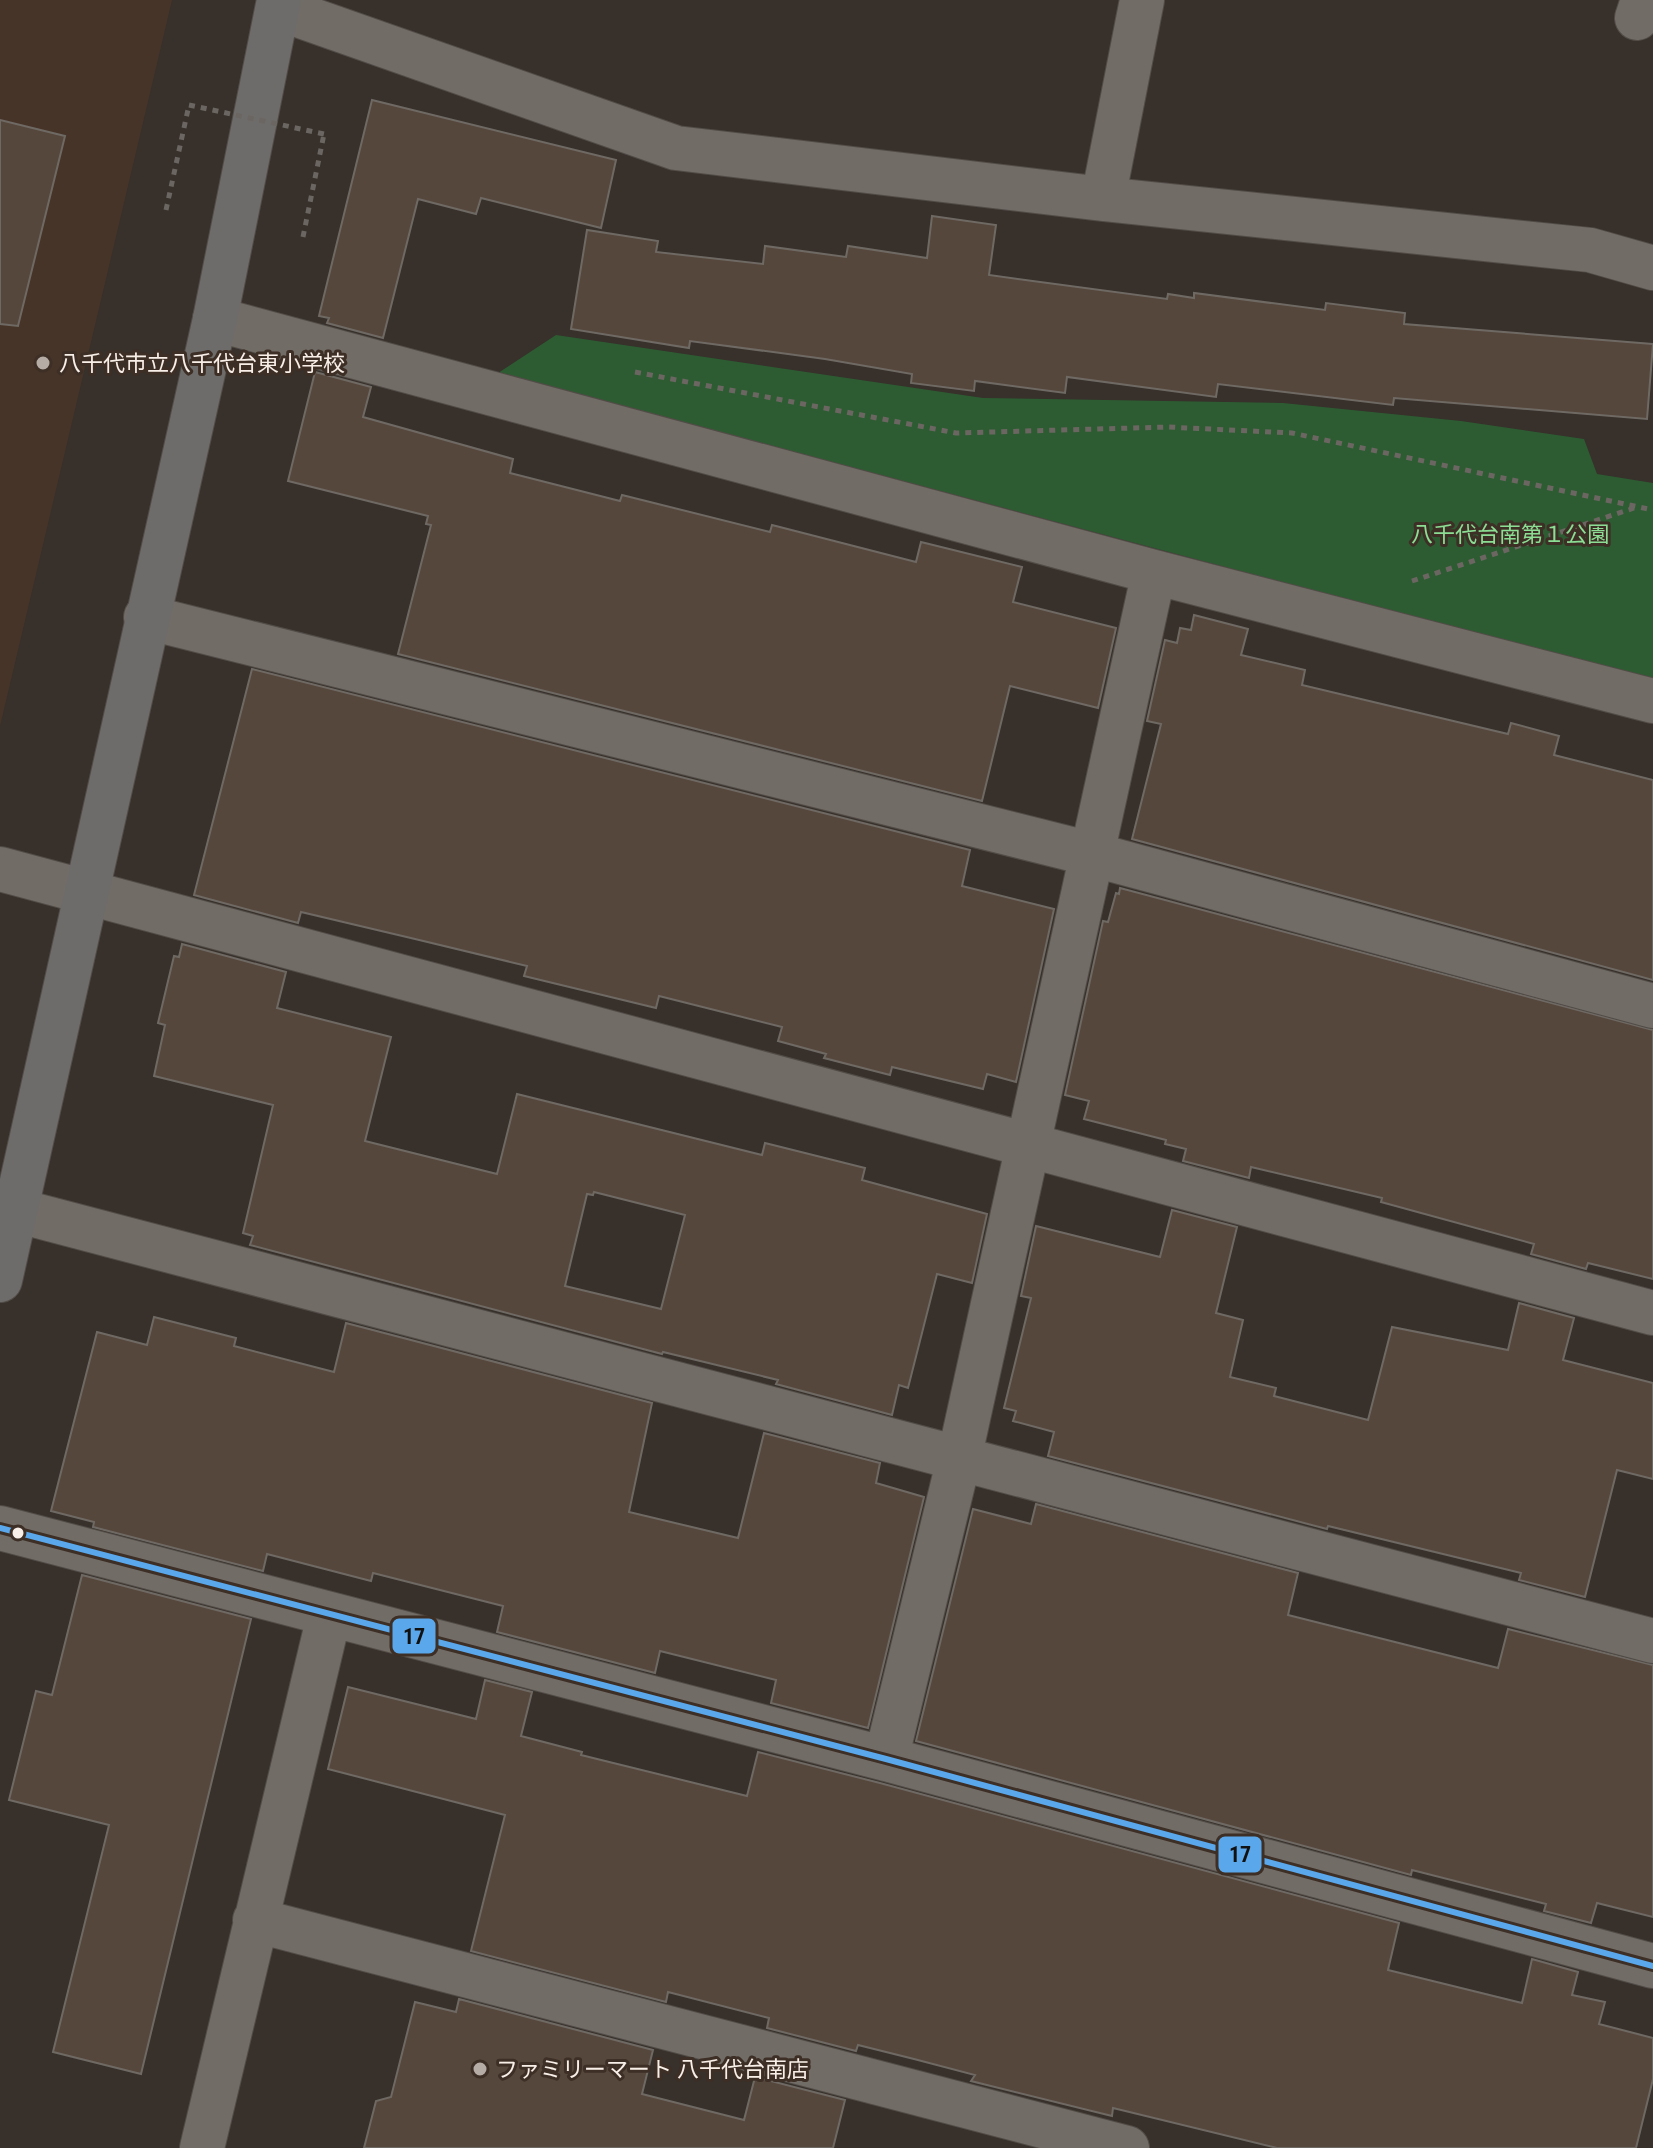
<svg xmlns="http://www.w3.org/2000/svg" width="1653" height="2148" font-family="'Roboto Condensed','Noto Sans JP',sans-serif">
  <rect width="100%" height="100%" fill="#37302b"/>
  <path fill="#473428" d="M 0,0 L 172,0 L 0,726 Z"/>
  <path fill="#2d5c32" d="M 556,335 L 983,398 L 1283,403 L 1461,421 L 1584,439 L 1597,474 L 1653,483 L 1653,681 L 498,373 Z"/>
  <path fill="#56473c" stroke="#6f6964" stroke-width="2" fill-rule="evenodd" d="M 372,100 L 616,160 L 601,228 L 481,198 L 476,214 L 418,199 L 383,338 L 327,323 L 329,318 L 319,316 Z
    M 0,120 L 65,136 L 18,326 L 0,324 Z
    M 932,216 L 996,225 L 989,275 L 1167,299 L 1168,294 L 1194,298 L 1194,293 L 1325,310 L 1326,303 L 1405,313 L 1404,324 L 1653,344 L 1647,419 L 1394,398 L 1393,405 L 1218,384 L 1216,397 L 1067,377 L 1065,393 L 975,381 L 974,391 L 911,383 L 912,374 L 825,359 L 690,341 L 689,348 L 571,329 L 587,230 L 658,241 L 656,252 L 763,264 L 765,246 L 846,257 L 848,246 L 927,258 Z
    M 315,372 L 371,387 L 363,417 L 513,459 L 510,473 L 620,501 L 622,495 L 770,532 L 772,525 L 916,562 L 921,542 L 1022,567 L 1013,602 L 1116,628 L 1098,708 L 1010,686 L 982,801 L 398,654 L 431,525 L 426,524 L 428,516 L 288,481 Z
    M 1194,615 L 1248,629 L 1241,655 L 1305,670 L 1302,685 L 1508,734 L 1511,723 L 1559,736 L 1554,755 L 1653,780 L 1653,980 L 1132,839 L 1161,724 L 1147,721 L 1165,640 L 1177,643 L 1180,628 L 1191,630 Z
    M 252,669 L 970,850 L 962,886 L 1054,909 L 1016,1082 L 987,1074 L 983,1089 L 892,1067 L 890,1075 L 824,1058 L 826,1054 L 778,1041 L 782,1027 L 659,996 L 656,1008 L 524,976 L 527,966 L 415,939 L 301,912 L 298,923 L 194,895 Z
    M 1120,888 L 1653,1030 L 1653,1279 L 1588,1263 L 1586,1269 L 1531,1254 L 1534,1244 L 1381,1202 L 1382,1198 L 1251,1167 L 1249,1178 L 1183,1161 L 1186,1149 L 1165,1144 L 1166,1140 L 1084,1119 L 1089,1101 L 1065,1095 L 1103,921 L 1108,922 L 1116,893 L 1119,894 Z
    M 182,944 L 286,972 L 277,1008 L 391,1037 L 365,1141 L 497,1174 L 517,1094 L 762,1155 L 765,1143 L 865,1168 L 862,1180 L 987,1214 L 972,1283 L 937,1274 L 908,1388 L 899,1385 L 892,1415 L 776,1384 L 778,1380 L 663,1352 L 662,1354 L 250,1245 L 253,1236 L 243,1233 L 273,1105 L 154,1076 L 165,1025 L 158,1023 L 174,956 L 179,957 ZM 594,1192 L 685,1215 L 661,1309 L 565,1286 L 587,1194 L 593,1195 Z
    M 1172,1210 L 1237,1227 L 1216,1313 L 1243,1320 L 1230,1377 L 1276,1388 L 1274,1396 L 1368,1420 L 1392,1327 L 1508,1350 L 1519,1303 L 1574,1318 L 1563,1360 L 1653,1383 L 1653,1479 L 1617,1470 L 1585,1597 L 1519,1580 L 1521,1573 L 1328,1526 L 1327,1529 L 1048,1456 L 1054,1432 L 1013,1421 L 1016,1411 L 1004,1408 L 1031,1298 L 1021,1296 L 1036,1226 L 1160,1257 Z
    M 154,1317 L 236,1338 L 234,1346 L 334,1372 L 346,1323 L 652,1403 L 629,1512 L 738,1538 L 764,1433 L 880,1463 L 876,1483 L 924,1497 L 868,1728 L 771,1703 L 776,1680 L 660,1651 L 655,1673 L 497,1632 L 503,1606 L 373,1573 L 371,1581 L 267,1554 L 263,1571 L 93,1527 L 94,1522 L 51,1511 L 97,1332 L 147,1345 Z
    M 1036,1504 L 1298,1573 L 1288,1615 L 1498,1668 L 1508,1629 L 1653,1665 L 1653,1917 L 1597,1903 L 1591,1923 L 1544,1911 L 1546,1904 L 1412,1870 L 1411,1875 L 916,1741 L 973,1509 L 1031,1524 Z
    M 82,1575 L 251,1619 L 141,2074 L 53,2052 L 109,1825 L 9,1800 L 36,1691 L 52,1695 Z
    M 485,1680 L 532,1692 L 521,1736 L 582,1752 L 581,1755 L 747,1796 L 758,1752 L 880,1783 L 1399,1923 L 1388,1970 L 1522,2003 L 1532,1959 L 1578,1972 L 1572,1995 L 1605,2002 L 1599,2024 L 1653,2038 L 1653,2079 L 1636,2148 L 1277,2148 L 1113,2108 L 1112,2116 L 971,2081 L 975,2075 L 914,2059 L 858,2045 L 856,2051 L 767,2028 L 769,2018 L 668,1992 L 666,2002 L 471,1951 L 505,1815 L 328,1769 L 348,1687 L 476,1719 Z
    M 459,1999 L 653,2050 L 642,2094 L 744,2120 L 755,2077 L 845,2100 L 833,2148 L 364,2148 L 376,2101 L 391,2097 L 415,2002 L 456,2012 Z"/>
  <g fill="none" stroke-linecap="round" stroke-linejoin="round">
    <defs>
      <path id="street" d="M 278,8 L 676,148 L 1103,199 L 1590,250 L 1653,268
        M 1637,18 L 1643,0
        M 1103,199 L 1142,0
        M 215,319 L 1154,572 L 1653,701
        M 146,617 L 1091,854 L 1653,1006
        M 0,869 L 1653,1313
        M 0,1206 L 1653,1641
        M 0,1528 L 886,1759 L 1653,1966
        M 886,1759 L 959,1459 L 1154,572
        M 255,1920 L 1127,2148
        M 202,2148 L 329,1616"/>
      <path id="secondary" d="M 0,1280 L 215,319 L 279,0"/>
    </defs>
    <use href="#street" stroke="#524c47" stroke-width="46"/>
    <use href="#secondary" stroke="#524c47" stroke-width="46"/>
    <path stroke="#6b6661" stroke-width="5" stroke-dasharray="6 6" stroke-linecap="butt" d="M 166,210 L 189,105
      M 303,237 L 324,134
      M 635,372 L 956,433 L 1168,427 L 1292,433 L 1653,510
      M 1412,581 L 1634,508"/>
    <use href="#street" stroke="#726c67" stroke-width="44"/>
    <use href="#secondary" stroke="#6e6c6b" stroke-width="44"/>
    <path stroke="#6b6661" stroke-width="5" stroke-dasharray="6 6" stroke-linecap="butt" d="M 189,105 L 324,134"/>
    <defs>
      <path id="bus-1" d="M 0,1528 L 886,1759 L 1653,1966"/>
    </defs>
    <use href="#bus-1" stroke="#3d2f25" stroke-width="12"/>
    <use href="#bus-1" stroke="#5aa8eb" stroke-width="6"/>
  </g>
  <g fill="#b5aca6" stroke="#3d2f25" stroke-width="3">
    <circle cx="43" cy="363" r="8"/>
    <circle cx="480" cy="2069" r="8"/>
  </g>
  <circle fill="#f9efe9" stroke="#3d2f25" stroke-width="3" cx="18" cy="1533" r="7"/>
  <g text-anchor="middle" dominant-baseline="central" stroke-width="6" stroke-linejoin="round" paint-order="stroke">
    <g font-size="22" fill="#f9efe9" stroke="#3d2f25" text-anchor="start">
      <text x="59" y="363">八千代市立八千代台東小学校</text>
      <text x="496" y="2069">ファミリーマート 八千代台南店</text>
    </g>
    <g font-size="22" fill="#8bde93" stroke="#3d2f25">
      <text x="1510" y="534">八千代台南第１公園</text>
    </g>
  </g>
  <g stroke="#3d2f25" stroke-width="3">
    <rect x="391" y="1617" width="46" height="38" rx="8" fill="#5aa8eb"/>
    <rect x="1217" y="1835" width="46" height="39" rx="8" fill="#5aa8eb"/>
  </g>
  <g font-size="22" text-anchor="middle" font-weight="bold" fill="#111">
    <text x="414" y="1644">17</text>
    <text x="1240" y="1862">17</text>
  </g>
</svg>
